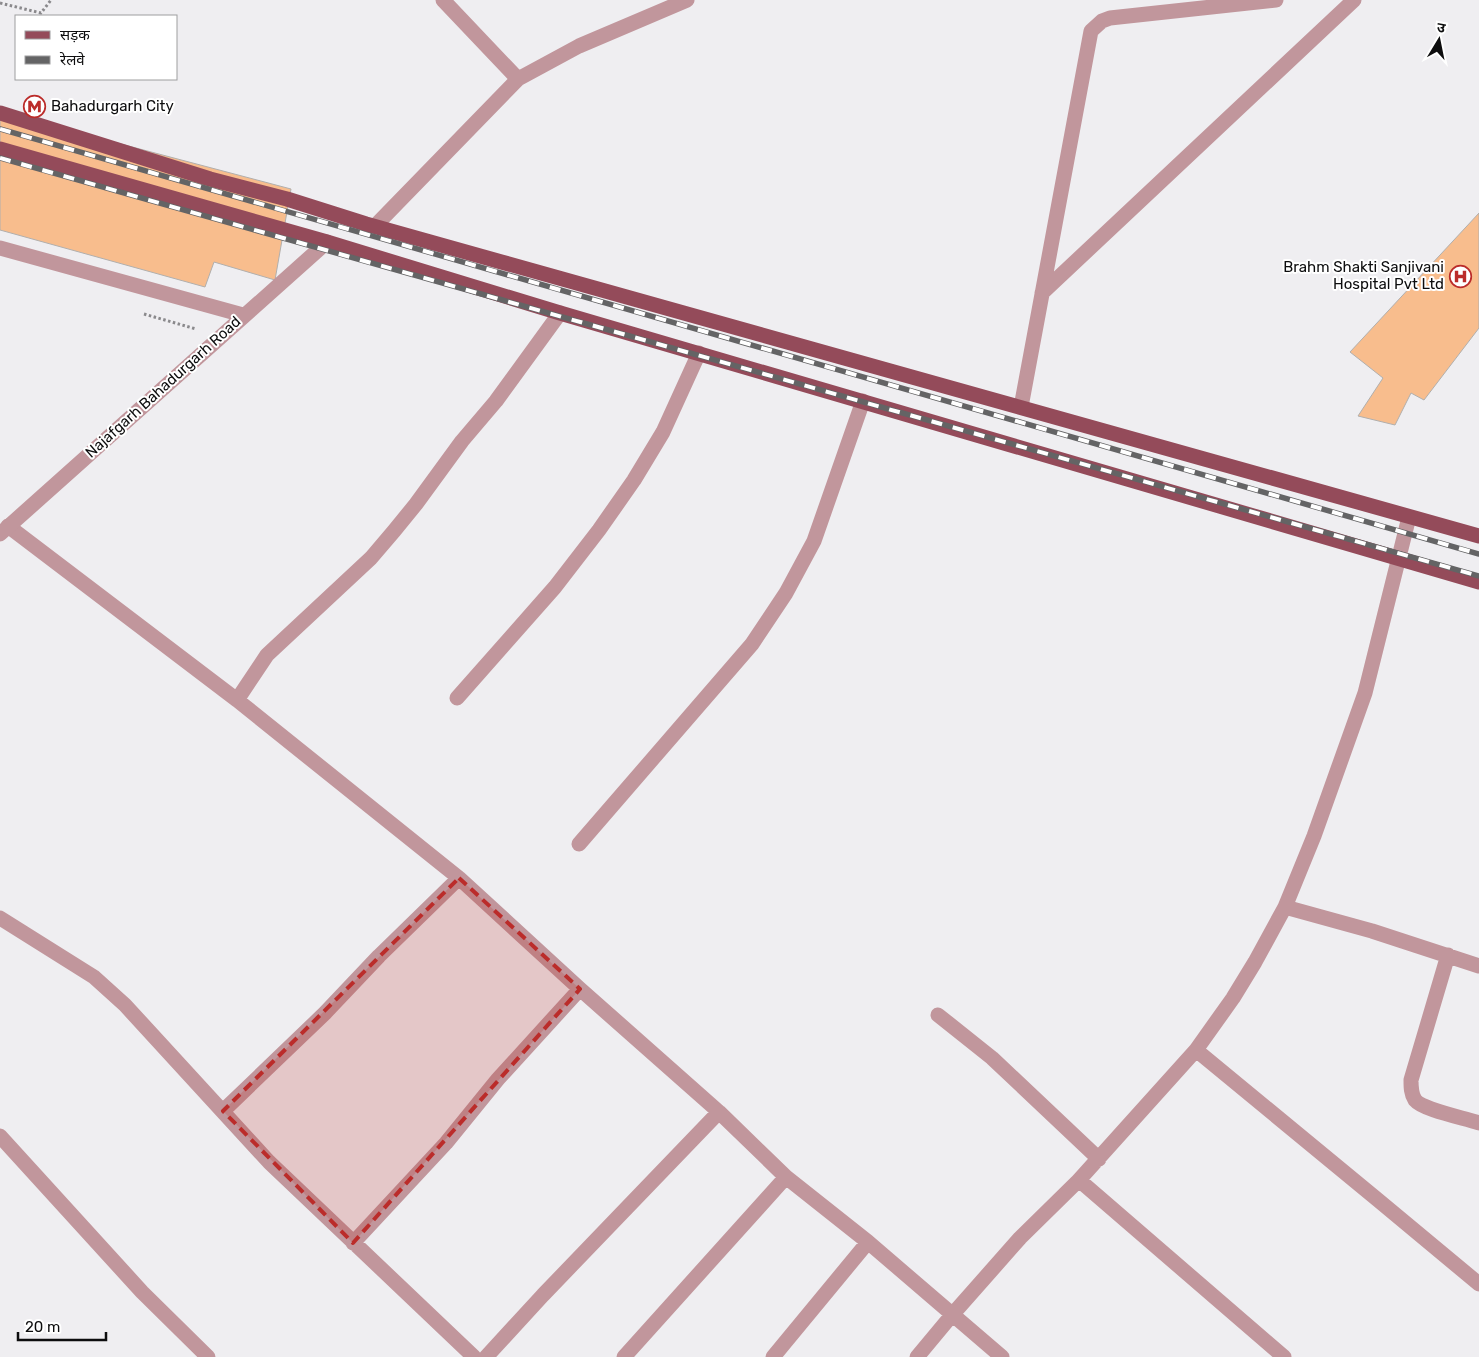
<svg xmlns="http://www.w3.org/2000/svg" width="1479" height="1357" font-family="Rubik,'Noto Sans Devanagari',sans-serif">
  <rect width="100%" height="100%" fill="#efeef1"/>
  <path fill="#f8bd8d" stroke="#b1afad" d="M 0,112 L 291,189 L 275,280 L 214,262 L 205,287 L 0,230 Z
    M 1479,213 L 1479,328 L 1424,400 L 1411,393 L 1395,425 L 1358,416 L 1383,378 L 1350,352 Z"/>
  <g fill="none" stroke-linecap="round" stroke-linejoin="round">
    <path stroke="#8a898c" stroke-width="3" stroke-dasharray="2.5 2.5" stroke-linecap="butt" d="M 0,3 L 41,13 L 51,0
      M 144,314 L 196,329"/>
    <path stroke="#c1969c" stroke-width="15" d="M 0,248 L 243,315"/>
    <path stroke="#c1969c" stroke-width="15" d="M 443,0 L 518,79
      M 375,226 L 518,79 L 579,46 L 687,0
      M 1042,293 L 1354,0
      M 560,313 L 496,401 L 462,441 L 416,504 L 394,531 L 371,558 L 267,655 L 237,700 L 459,878 L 580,989 L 719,1112 L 786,1177 L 868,1242 L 1002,1357
      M 1021,407 L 1091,31 L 1102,21 L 1110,18 L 1276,0
      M 8,526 L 237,700
      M 457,698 L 555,587 L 599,530 L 634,480 L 663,432 L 699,353
      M 579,844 L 752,644 L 786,593 L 814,541 L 863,401
      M 1285,907 L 1372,931 L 1479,966
      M 0,918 L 94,977 L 125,1005 L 269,1162 L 474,1357
      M 1448,955 L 1411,1080 C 1411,1087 1411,1094 1415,1100 C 1423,1110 1465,1118 1479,1123
      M 938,1015 L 992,1058 L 1099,1159
      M 1196,1050 L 1378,1200 L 1479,1284
      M 223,1111 L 325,1013 L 379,956 L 459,878
      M 0,1136 L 142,1292 L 208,1357
      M 1079,1180 L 1284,1357
      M 353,1243 L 446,1143 L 498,1079 L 580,989
      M 486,1357 L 543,1295 L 719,1112
      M 624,1357 L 786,1177
      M 773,1357 L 868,1242
      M 917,1357 L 952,1315 L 1020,1238 L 1079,1180 L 1196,1050 L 1233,998 L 1255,962 L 1285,907 L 1314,836 L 1365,693 L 1409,517"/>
    <path stroke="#c1969c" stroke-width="15" d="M 0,534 L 327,242"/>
    <path stroke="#944b5a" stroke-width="15" d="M 0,113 L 210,179 L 287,199 L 366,224 L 1479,536
      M 0,149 L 327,242 L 560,313 L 1479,582"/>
    <defs>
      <path id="rail" d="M 0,129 L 1479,554
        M 0,158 L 1479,576"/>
    </defs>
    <use href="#rail" stroke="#646465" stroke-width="5.5"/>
    <use href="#rail" stroke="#fff" stroke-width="4" stroke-dasharray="11" stroke-linecap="butt"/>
  </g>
  <path fill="#bb2c2a" fill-opacity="0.2" stroke="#bb2c2a" stroke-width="4" stroke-dasharray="10 6" stroke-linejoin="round" d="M 459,878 L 580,989 L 353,1243 L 223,1111 Z"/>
  <defs>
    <symbol id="metro-ring" viewBox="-11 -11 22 22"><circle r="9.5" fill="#fff" stroke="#bb2c2a" stroke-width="1.5"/><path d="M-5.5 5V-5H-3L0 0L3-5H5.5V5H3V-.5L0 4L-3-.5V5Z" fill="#bb2c2a"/></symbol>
    <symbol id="hospital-ring" viewBox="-11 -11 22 22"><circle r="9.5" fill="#fff" stroke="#bb2c2a" stroke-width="1.5"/><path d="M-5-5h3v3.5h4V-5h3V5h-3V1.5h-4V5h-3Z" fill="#bb2c2a"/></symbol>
  </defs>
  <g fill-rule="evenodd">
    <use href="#metro-ring" x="22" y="94" width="25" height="25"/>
    <use href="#hospital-ring" x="1448" y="264" width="25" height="25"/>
  </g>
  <g text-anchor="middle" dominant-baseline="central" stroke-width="4" stroke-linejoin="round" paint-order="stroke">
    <g font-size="15" fill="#0d0d0e" stroke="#fff" text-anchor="start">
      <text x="51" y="106">Bahadurgarh City</text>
      <text x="1444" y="267" text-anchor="end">Brahm Shakti Sanjivani<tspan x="1444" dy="17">Hospital Pvt Ltd</tspan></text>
    </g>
    <g font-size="15" fill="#0d0d0e" stroke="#fff">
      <text transform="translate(163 387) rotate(-42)">Najafgarh Bahadurgarh Road</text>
    </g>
  </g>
  <rect x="15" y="15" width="162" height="65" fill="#ffffff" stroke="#9e9e9f"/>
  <rect x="25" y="31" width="25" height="8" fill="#944b5a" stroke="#9e9e9f"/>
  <text x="60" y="40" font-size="15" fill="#0d0d0e">सड़क</text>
  <rect x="25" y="56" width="25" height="8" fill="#646465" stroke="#9e9e9f"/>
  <text x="60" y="65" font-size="15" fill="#0d0d0e">रेलवे</text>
  <g transform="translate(1439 40) rotate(10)" stroke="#ffffff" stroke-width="4" paint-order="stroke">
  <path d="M0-4L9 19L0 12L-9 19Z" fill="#0d0d0e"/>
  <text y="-8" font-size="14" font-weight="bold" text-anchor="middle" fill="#0d0d0e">उ</text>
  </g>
  <path d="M18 1332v8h88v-8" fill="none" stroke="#0d0d0e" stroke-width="2.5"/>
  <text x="25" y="1332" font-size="15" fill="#0d0d0e" stroke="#ffffff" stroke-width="4" paint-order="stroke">20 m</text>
</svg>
